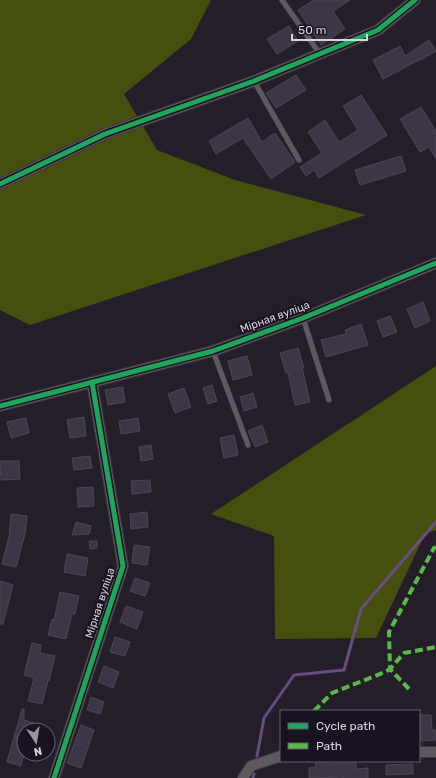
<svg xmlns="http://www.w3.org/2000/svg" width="436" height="778" font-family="Rubik,sans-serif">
  <rect width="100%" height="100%" fill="#231e28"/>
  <path fill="#464f0d" d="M 0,0 L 211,0 L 191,39 L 124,94 L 157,150 L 235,180 L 366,215 L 30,325 L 0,310 Z
    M 436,366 L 436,530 L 425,534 L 376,638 L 275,639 L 274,536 L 211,514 Z"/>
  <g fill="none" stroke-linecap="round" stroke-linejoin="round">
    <path stroke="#674d84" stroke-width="3" d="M 257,756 L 264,718 L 294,675 L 344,670 L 361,609 L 436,522
      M 253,778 L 254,774"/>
  </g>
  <path fill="#3e3646" stroke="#4b4750" d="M 314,0 L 350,0 L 333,11 L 345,29 L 321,45 L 298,10 Z
    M 289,26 L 298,41 L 277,54 L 267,39 Z
    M 429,40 L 436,51 L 421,60 L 421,59 L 383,79 L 373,60 L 400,46 L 405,56 Z
    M 296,75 L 306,90 L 276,108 L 266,93 Z
    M 361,95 L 387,135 L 319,178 L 314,170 L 306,176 L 300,167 L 322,153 L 308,132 L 325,120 L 339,142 L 358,130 L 343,106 Z
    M 421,107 L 436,131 L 436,159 L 429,147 L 420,152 L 400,119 Z
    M 248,118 L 262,142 L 275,133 L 295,162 L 271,179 L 243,138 L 216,154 L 209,141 Z
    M 401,156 L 406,171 L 360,185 L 355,170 Z
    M 423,302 L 430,321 L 415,328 L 407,309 Z
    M 390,316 L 397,332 L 383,337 L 377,321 Z
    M 361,324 L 368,345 L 326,357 L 321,340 L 346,334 L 345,330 Z
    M 298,348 L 304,368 L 302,368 L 310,402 L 295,405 L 288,373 L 286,373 L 280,353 Z
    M 247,356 L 252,375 L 233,380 L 228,361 Z
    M 212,385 L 217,401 L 208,404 L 203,388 Z
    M 123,387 L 125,402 L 108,405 L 105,390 Z
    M 184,388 L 191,407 L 175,413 L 168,394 Z
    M 253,393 L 257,407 L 244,411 L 240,397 Z
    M 84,417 L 86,436 L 70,438 L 67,420 Z
    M 26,418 L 29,433 L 11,438 L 7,422 Z
    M 138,418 L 140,431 L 121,434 L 119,421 Z
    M 262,425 L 268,442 L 255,447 L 248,431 Z
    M 234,435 L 238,455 L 224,458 L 220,438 Z
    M 151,445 L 153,459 L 141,461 L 139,447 Z
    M 90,456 L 92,468 L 74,470 L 72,458 Z
    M 0,461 L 19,461 L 20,479 L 1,480 Z
    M 150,480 L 151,492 L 132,494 L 131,481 Z
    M 93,487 L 94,506 L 78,507 L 77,488 Z
    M 147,512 L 148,527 L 131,529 L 130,514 Z
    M 11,514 L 27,516 L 25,534 L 16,567 L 2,564 L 9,537 Z
    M 76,522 L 91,526 L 89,534 L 72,535 Z
    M 89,541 L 97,541 L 97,548 L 90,549 Z
    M 134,545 L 150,547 L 147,565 L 132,563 Z
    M 67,554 L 88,558 L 85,576 L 64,572 Z
    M 135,578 L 150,583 L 145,596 L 130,591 Z
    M 0,581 L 13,585 L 3,624 L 0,624 Z
    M 60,592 L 79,596 L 75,614 L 72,614 L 66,639 L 48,635 L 52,619 L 54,620 Z
    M 126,606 L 143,612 L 137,629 L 120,622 Z
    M 115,637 L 130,642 L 125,656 L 110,652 Z
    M 32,643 L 41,645 L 40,653 L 55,656 L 49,681 L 48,681 L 42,704 L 28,701 L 34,678 L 24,675 Z
    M 104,666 L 119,672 L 113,688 L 98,682 Z
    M 91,697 L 104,702 L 100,714 L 87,710 Z
    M 22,709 L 24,709 L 24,720 L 34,723 L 32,730 L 24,730 L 24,754 L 21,766 L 7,762 Z
    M 420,715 L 431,715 L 432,730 L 436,730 L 436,740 L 421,741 Z
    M 81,725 L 94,730 L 81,768 L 67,763 Z
    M 315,761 L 325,761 L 326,764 L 356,763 L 356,769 L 368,768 L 368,778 L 342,778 L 342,777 L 309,778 L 309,768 L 316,767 Z
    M 413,764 L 413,774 L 386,775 L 386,765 Z"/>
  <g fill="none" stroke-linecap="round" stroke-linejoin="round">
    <defs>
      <path id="lane" d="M 282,0 L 320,54
        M 254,81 L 299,160
        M 303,318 L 329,400
        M 213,351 L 248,445"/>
      <path id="street" d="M 0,184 L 105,134 L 254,81 L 378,30 L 415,0
        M 0,406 L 213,351 L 303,318 L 436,263
        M 419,752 L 436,752
        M 54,778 L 123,566 L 92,382
        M 243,778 L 251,766 L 281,756"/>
    </defs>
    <use href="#lane" stroke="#3d3941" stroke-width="6"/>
    <use href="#street" stroke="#3d3941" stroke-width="12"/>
    <use href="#lane" stroke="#5c5960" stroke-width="5"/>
    <use href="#street" stroke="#5c5960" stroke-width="10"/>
    <path stroke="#58b947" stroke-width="4" stroke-dasharray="8 4" stroke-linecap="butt" d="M 409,689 L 390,669 L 404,653 L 436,647
      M 314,711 L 332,693 L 385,672 L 390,669 L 389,632 L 434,548 L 436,547"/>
    <defs>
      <path id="cycleway" d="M 0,184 L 105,134 L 254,81 L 378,30 L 415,0
        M 0,406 L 213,351 L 303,318 L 436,263
        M 54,778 L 123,566 L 92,382"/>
    </defs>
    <use href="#cycleway" stroke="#191221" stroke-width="8"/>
    <use href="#cycleway" stroke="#20a55d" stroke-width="5"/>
  </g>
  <g text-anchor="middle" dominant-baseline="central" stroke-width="4" stroke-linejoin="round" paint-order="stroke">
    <g font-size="11" fill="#d8d3de" stroke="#191221">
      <text transform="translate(275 317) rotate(-20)">Мірная вуліца</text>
      <text transform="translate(100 603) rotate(-72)">Мірная вуліца</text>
    </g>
  </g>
  <rect x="280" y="710" width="140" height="52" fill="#191221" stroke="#655f6d"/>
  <rect x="288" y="723" width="20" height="6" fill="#20a55d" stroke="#655f6d"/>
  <text x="316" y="730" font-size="12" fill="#d8d3de">Cycle path</text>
  <rect x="288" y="743" width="20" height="6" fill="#58b947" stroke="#655f6d"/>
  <text x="316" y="750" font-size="12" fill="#d8d3de">Path</text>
  <g transform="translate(36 742) rotate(168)"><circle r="19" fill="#191221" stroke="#655f6d"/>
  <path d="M0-3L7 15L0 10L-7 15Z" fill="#99949e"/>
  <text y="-6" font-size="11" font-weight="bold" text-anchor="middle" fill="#d8d3de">N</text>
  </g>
  <path d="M292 34v6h75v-6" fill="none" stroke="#d8d3de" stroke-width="2"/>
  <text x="298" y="34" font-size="12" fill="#d8d3de" stroke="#191221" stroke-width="3" paint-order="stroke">50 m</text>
</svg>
